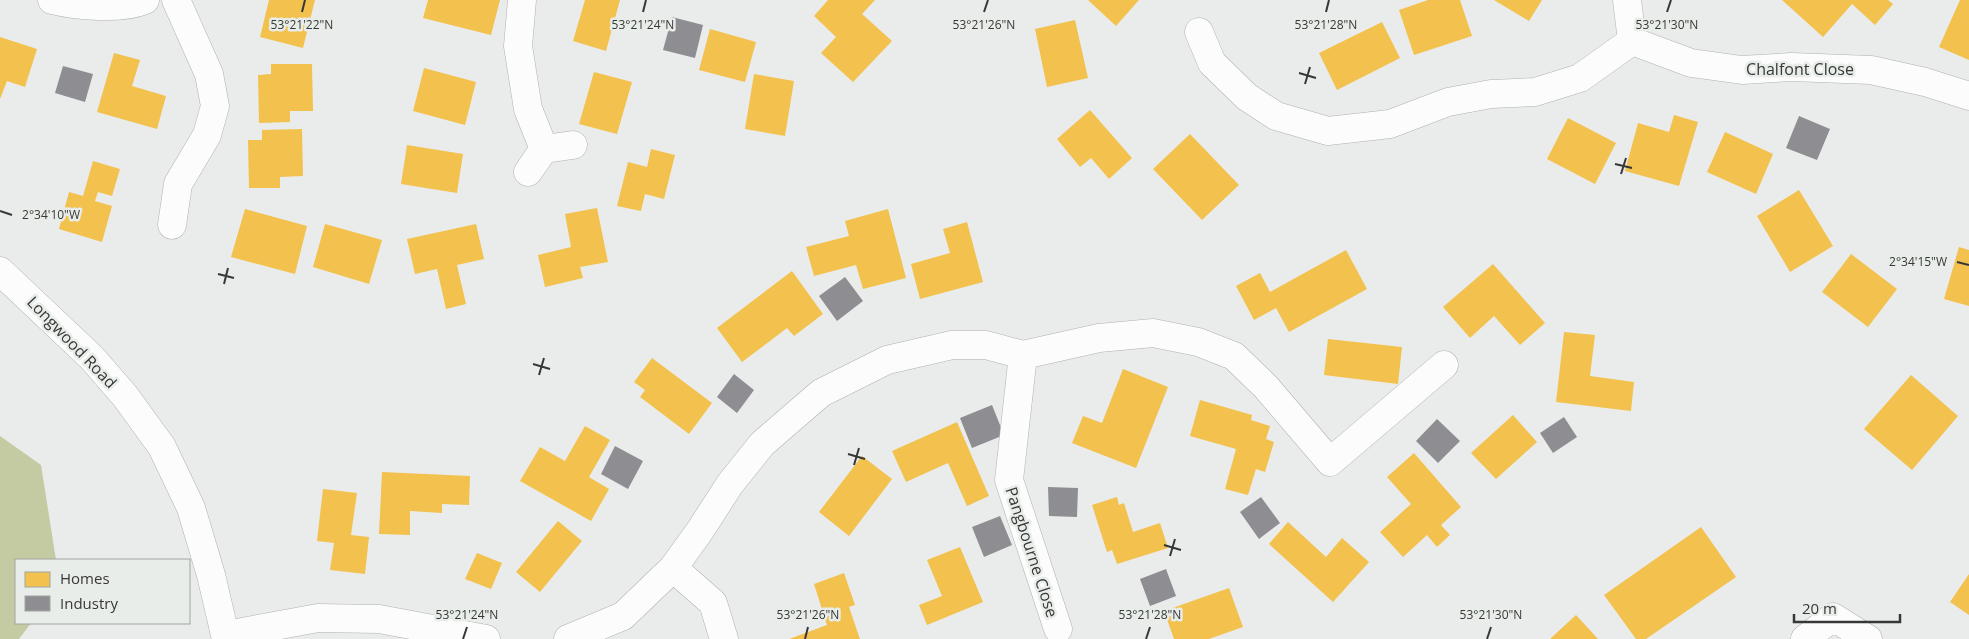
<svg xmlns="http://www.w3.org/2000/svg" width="1969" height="639" font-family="'Open Sans',sans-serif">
  <rect width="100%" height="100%" fill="#eaeceb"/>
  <path fill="#c4caa1" d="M 0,436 L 41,465 L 56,560 L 16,560 L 16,623 L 31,623 L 19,639 L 0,639 Z"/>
  <path fill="#f2c14e" d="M 269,0 L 315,0 L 303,48 L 260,37 Z
    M 428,0 L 500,0 L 491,35 L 423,18 Z
    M 585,0 L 620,0 L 606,51 L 573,41 Z
    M 828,0 L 875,0 L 862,14 L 892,41 L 853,82 L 821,53 L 836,37 L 814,16 Z
    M 1088,0 L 1139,0 L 1116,26 Z
    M 1428,0 L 1460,0 L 1472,36 L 1414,55 L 1399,10 Z
    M 1494,0 L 1542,0 L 1529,21 Z
    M 1782,0 L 1888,0 L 1893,4 L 1875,25 L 1852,4 L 1823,37 Z
    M 1960,0 L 1969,0 L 1969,60 L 1939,47 Z
    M 1075,20 L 1088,78 L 1047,87 L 1035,29 Z
    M 1382,22 L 1400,58 L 1337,90 L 1319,53 Z
    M 710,29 L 756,42 L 745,82 L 699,70 Z
    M 0,37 L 37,49 L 25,87 L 7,81 L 0,99 Z
    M 114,53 L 140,60 L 132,86 L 166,96 L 157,129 L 97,112 Z
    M 271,64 L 312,64 L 313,111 L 290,111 L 290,122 L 259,123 L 258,75 L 271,74 Z
    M 424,68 L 476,82 L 465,125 L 413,111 Z
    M 594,72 L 632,82 L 617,134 L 579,124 Z
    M 754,74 L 794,81 L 785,136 L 745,129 Z
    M 1090,110 L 1132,158 L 1109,179 L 1091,158 L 1080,167 L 1057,139 Z
    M 1674,115 L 1698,122 L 1679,186 L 1625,171 L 1638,123 L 1669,132 Z
    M 1568,118 L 1616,143 L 1595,184 L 1547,159 Z
    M 302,129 L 303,176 L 280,177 L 280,188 L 249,188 L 248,140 L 262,140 L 262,130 Z
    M 1725,132 L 1773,154 L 1756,194 L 1707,172 Z
    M 1190,134 L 1239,185 L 1202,220 L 1153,169 Z
    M 407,145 L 463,154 L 457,193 L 401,184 Z
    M 651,149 L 675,155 L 664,199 L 645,194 L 641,211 L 617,206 L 628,162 L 647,167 Z
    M 93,161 L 120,169 L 112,196 L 98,192 L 95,201 L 112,206 L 102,242 L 59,229 L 69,192 L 83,196 Z
    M 1799,190 L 1833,246 L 1790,272 L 1757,216 Z
    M 597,208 L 608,262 L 580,267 L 583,278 L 545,287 L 538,255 L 571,247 L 565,214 Z
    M 245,209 L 307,226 L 295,274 L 231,257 Z
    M 888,209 L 906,278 L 863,289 L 856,265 L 814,276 L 806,247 L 849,236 L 845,221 Z
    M 967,222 L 983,282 L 920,299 L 911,264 L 950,253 L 943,229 Z
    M 325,224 L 382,240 L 369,284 L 313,267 Z
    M 476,224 L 484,259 L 457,265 L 466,304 L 446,309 L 437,269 L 415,274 L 407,239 Z
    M 1959,247 L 1969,250 L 1969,306 L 1944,299 Z
    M 1346,250 L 1367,289 L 1289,332 L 1276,308 L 1254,320 L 1236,286 L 1260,273 L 1270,292 Z
    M 1851,254 L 1897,289 L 1868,327 L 1822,292 Z
    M 1493,264 L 1545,323 L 1520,345 L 1494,316 L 1470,338 L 1443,307 Z
    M 792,271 L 823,314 L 794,336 L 787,328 L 742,362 L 717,328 Z
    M 1564,332 L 1595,335 L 1590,376 L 1634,382 L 1631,411 L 1556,402 Z
    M 1328,339 L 1402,347 L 1398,384 L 1324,375 Z
    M 652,358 L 712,403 L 689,434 L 640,397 L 645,390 L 634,382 Z
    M 1123,369 L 1168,387 L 1136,468 L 1072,443 L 1083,416 L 1102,423 Z
    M 1911,375 L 1958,416 L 1912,470 L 1864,429 Z
    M 1200,400 L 1252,415 L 1251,420 L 1270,426 L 1266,439 L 1274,442 L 1265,472 L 1256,469 L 1248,495 L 1225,489 L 1236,449 L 1190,436 Z
    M 1513,415 L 1537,442 L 1496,479 L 1471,453 Z
    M 957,422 L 989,496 L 967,506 L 948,463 L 906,482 L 892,451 Z
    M 585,426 L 610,440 L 589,477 L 609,489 L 591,521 L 520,481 L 540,447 L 565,461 Z
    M 1414,453 L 1461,507 L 1441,525 L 1450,535 L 1437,547 L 1427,535 L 1403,557 L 1380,532 L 1411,504 L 1387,477 Z
    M 862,456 L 892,479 L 849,536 L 819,512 Z
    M 382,472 L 470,476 L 469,505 L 442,504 L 442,513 L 410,511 L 410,535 L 379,534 Z
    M 323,489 L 357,493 L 351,535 L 369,537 L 365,574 L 330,570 L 334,543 L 317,541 Z
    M 1117,497 L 1119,505 L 1124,503 L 1133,532 L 1160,523 L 1168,548 L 1117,564 L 1112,550 L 1107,552 L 1092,505 Z
    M 558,521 L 582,541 L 540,592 L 516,572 Z
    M 1288,522 L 1326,557 L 1342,538 L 1369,562 L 1333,602 L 1269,544 Z
    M 1701,527 L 1736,577 L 1646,639 L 1636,639 L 1604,595 Z
    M 960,547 L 983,602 L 927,625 L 919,605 L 942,596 L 927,560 Z
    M 477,553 L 502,563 L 491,589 L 465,579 Z
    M 844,573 L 855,605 L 849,607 L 860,639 L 789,639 L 827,625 L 814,584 Z
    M 1969,574 L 1969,615 L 1950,602 Z
    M 1229,588 L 1243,627 L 1209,639 L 1174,639 L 1164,611 Z
    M 1576,615 L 1598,639 L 1550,639 Z"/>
  <path fill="#8d8d92" d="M 672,17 L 703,25 L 695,58 L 663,50 Z
    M 63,66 L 93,74 L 85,102 L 55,93 Z
    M 1799,116 L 1830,129 L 1817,160 L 1786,148 Z
    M 845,277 L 863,301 L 837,321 L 819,296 Z
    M 734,374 L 754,390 L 737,413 L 717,397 Z
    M 992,405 L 1004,435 L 972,448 L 960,418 Z
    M 1564,417 L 1577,437 L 1553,453 L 1540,433 Z
    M 1437,419 L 1460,441 L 1438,463 L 1416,441 Z
    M 615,446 L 643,461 L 628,489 L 601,474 Z
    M 1048,487 L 1078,488 L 1077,517 L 1049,516 Z
    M 1261,497 L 1280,523 L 1259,539 L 1240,512 Z
    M 1000,516 L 1012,545 L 984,557 L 972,527 Z
    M 1166,569 L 1176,596 L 1150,606 L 1140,579 Z"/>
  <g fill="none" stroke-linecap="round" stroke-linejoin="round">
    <defs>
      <path id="street" d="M 52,0 C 76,6 121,10 145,0
        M 522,0 L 518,46 L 528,109 L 544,149
        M 1627,0 L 1632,41
        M 1199,32 L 1212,63 L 1247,97 L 1276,116 L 1328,131 L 1390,124 L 1448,102 L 1491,94 L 1535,92 L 1580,78 L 1632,41 L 1691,63 L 1742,70 L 1792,67 L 1871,70 L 1925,82 L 1969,96
        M 528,172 L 544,149 L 573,145
        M 172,225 L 178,184 L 207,135 L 215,106 L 209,74 L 176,0
        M 1023,355 L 1009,480 L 1058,629
        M 673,568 L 713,603 L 724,639
        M 226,635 L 318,618 L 379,619 L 486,639
        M 568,639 L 623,616 L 673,568 L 699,532 L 730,484 L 762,444 L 821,393 L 887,360 L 952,345 L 986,345 L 1023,355 L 1099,338 L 1153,333 L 1198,342 L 1234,356 L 1266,387 L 1330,462 L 1444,365
        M 1805,639 L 1833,617 L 1868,639"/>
      <path id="secondary" d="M 0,271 L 92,358 L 125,396 L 162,447 L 191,508 L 211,575 L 226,639"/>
    </defs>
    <use href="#street" stroke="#afb1b0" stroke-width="29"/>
    <use href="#secondary" stroke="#afb1b0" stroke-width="29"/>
    <use href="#street" stroke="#fcfcfc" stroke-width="28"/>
    <use href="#secondary" stroke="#fcfcfc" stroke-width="28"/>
  </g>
  <path fill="none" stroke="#363836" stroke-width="2" d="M 302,12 L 305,0M 643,12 L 646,0M 984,12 L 988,0M 1326,12 L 1329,0M 1667,12 L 1671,0M 1299,73 L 1316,78M 1305,84 L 1310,67M 1615,164 L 1632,168M 1621,174 L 1626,158M 0,211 L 12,215M 1957,262 L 1969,265M 218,274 L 234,278M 224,284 L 228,268M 533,364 L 550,369M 539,375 L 544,358M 848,454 L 865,459M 854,465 L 859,448M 1164,545 L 1181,550M 1170,556 L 1175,539M 463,639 L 467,627M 805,639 L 808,627M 1146,639 L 1150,627M 1487,639 L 1491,627"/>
  <g text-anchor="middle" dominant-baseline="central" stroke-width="5" stroke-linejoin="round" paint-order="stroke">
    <g font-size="16" fill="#363836" stroke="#e9edea">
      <text x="1800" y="69">Chalfont Close</text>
      <text transform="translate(72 342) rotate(46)">Longwood Road</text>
      <text transform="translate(1032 552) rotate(72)">Pangbourne Close</text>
    </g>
  </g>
  <g font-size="12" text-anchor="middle" fill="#363836" stroke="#e9edea" stroke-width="5" stroke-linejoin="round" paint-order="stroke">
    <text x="302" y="29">53°21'22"N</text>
    <text x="643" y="29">53°21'24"N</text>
    <text x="984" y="29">53°21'26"N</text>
    <text x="1326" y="29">53°21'28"N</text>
    <text x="1667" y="29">53°21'30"N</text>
    <text x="51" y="219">2°34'10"W</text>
    <text x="1918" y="266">2°34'15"W</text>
    <text x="467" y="619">53°21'24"N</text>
    <text x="808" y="619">53°21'26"N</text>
    <text x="1150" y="619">53°21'28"N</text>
    <text x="1491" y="619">53°21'30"N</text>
  </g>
  <rect x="15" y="559" width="175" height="65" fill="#e9edea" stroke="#a1a5a2"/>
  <rect x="25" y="572" width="25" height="15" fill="#f2c14e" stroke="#a1a5a2"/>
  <text x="60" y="584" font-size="15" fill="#363836">Homes</text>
  <rect x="25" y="596" width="25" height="15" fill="#8d8d92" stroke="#a1a5a2"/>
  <text x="60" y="609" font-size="15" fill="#363836">Industry</text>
  <path d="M1794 614v8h106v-8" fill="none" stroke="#363836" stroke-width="2.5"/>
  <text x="1802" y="614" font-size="15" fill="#363836" stroke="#e9edea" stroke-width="4" paint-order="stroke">20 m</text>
</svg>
